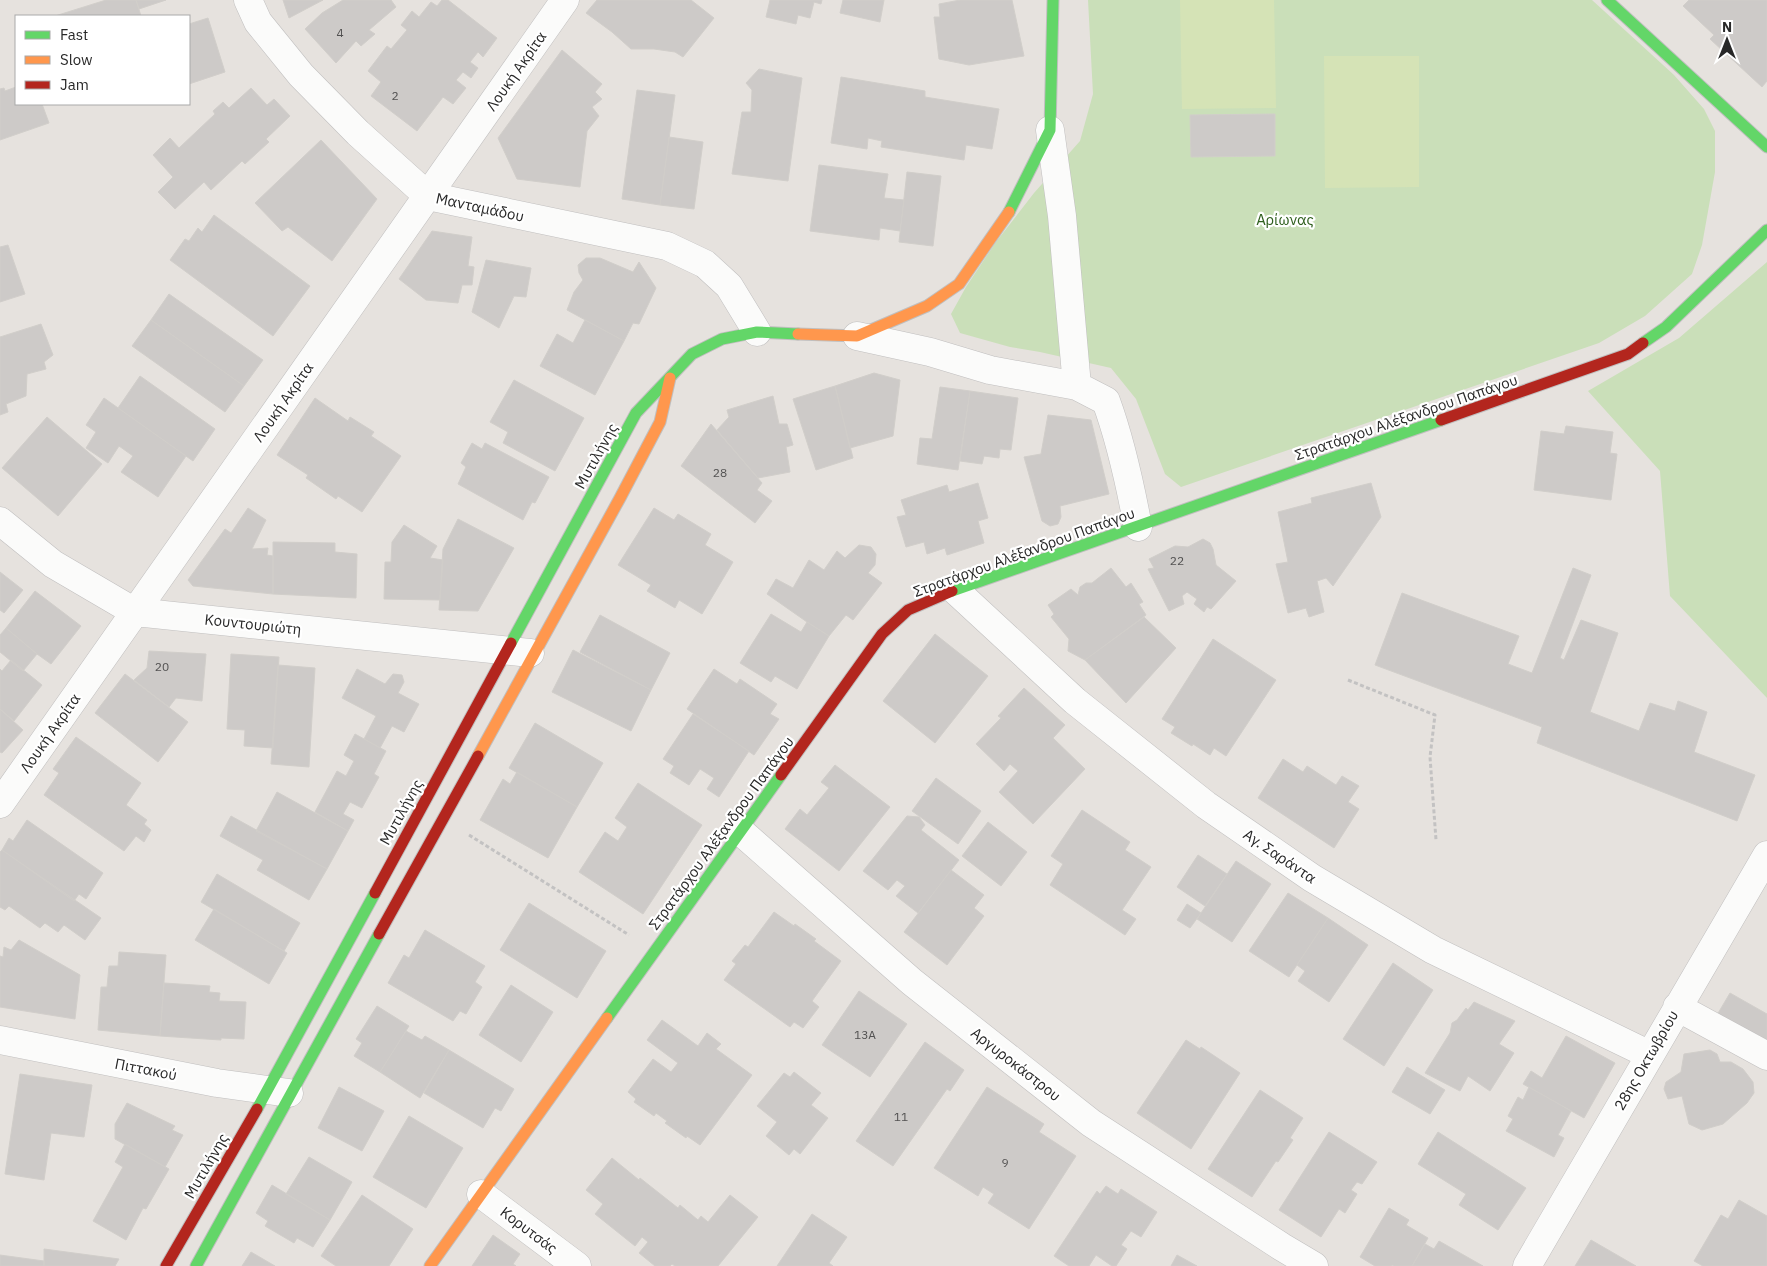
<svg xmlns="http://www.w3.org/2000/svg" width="1767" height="1266" font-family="'IBM Plex Sans',sans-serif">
  <rect width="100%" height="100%" fill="#e6e2de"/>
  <path fill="#cadfb9" d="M 1088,0 L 1592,0 L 1674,75 L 1704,109 L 1715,131 L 1715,172 L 1702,245 L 1692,274 L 1645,316 L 1599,343 L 1181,487 L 1165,474 L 1136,399 L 1111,368 L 1040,352 L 1010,347 L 960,333 L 951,314 L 966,287 L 996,242 L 1034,193 L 1080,141 L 1093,94 Z
    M 1767,262 L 1767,698 L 1670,596 L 1660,471 L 1588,391 L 1679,338 Z"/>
  <path fill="#d5e3b6" d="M 1180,0 L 1274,0 L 1276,108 L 1182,109 Z
    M 1324,56 L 1419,56 L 1419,187 L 1325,188 Z"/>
  <path fill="#cdcac8" stroke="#d1ceca" d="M 106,0 L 136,0 L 141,16 L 55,16 Z
    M 136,0 L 166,0 L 139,9 Z
    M 283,0 L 323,0 L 289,18 Z
    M 343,0 L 391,0 L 396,7 L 369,30 L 375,34 L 361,46 L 356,41 L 336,63 L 305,29 L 322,13 Z
    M 442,0 L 448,0 L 497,38 L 483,57 L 478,52 L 470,62 L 478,68 L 471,78 L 463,72 L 456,80 L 466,88 L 453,104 L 443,97 L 417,131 L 371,96 L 381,82 L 368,71 L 387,46 L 391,49 L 407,30 L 401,25 L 412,11 L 419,17 L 431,2 L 437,6 Z
    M 597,0 L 691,0 L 714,18 L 683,57 L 675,52 L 654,49 L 631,49 L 612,32 L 586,13 Z
    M 770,0 L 822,0 L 821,4 L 814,2 L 810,18 L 798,15 L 796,24 L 766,17 Z
    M 843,0 L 884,0 L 880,22 L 840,13 Z
    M 960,0 L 1012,0 L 1024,56 L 969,65 L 939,59 L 934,17 L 940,17 L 939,4 Z
    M 1689,0 L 1767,0 L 1767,81 L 1762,87 L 1710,39 L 1714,35 L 1683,6 Z
    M 208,18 L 225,72 L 189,84 L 189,24 Z
    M 562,50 L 602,84 L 595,92 L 602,99 L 592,107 L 599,116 L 587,131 L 580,187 L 517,179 L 498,138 Z
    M 759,69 L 802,78 L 788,181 L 732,174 L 742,112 L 751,112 L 752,90 L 746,83 Z
    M 841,77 L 925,91 L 925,97 L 999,109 L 992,149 L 966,145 L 964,160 L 881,147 L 882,141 L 868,138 L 867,149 L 831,143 Z
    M 16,87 L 16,104 L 42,104 L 49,123 L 0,140 L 0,89 L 4,88 L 5,91 Z
    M 251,88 L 267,105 L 274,99 L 290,116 L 266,139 L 269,142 L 245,164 L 242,161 L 211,190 L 204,182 L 175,209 L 158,192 L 173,177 L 153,155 L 170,138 L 179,148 L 215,114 L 213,111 L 223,102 L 229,108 Z
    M 637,90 L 675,95 L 660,205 L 622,199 Z
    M 1275,114 L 1275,156 L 1191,157 L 1190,115 Z
    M 669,137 L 703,142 L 694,209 L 660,205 Z
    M 321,140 L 377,199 L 332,261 L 288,227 L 282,231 L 255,203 Z
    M 819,165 L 888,174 L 884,198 L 904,200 L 900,231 L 880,228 L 879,240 L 810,231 Z
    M 907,172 L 941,176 L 933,246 L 899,242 Z
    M 214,215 L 310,286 L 273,336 L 170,260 L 185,239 L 189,241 L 198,228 L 202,232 Z
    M 432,231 L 472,237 L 468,266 L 474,267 L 472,285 L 462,285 L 458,303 L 426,300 L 399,279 Z
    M 8,245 L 25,294 L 0,302 L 0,247 Z
    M 586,258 L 600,258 L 633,272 L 639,262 L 656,288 L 639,324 L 633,323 L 624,341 L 567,310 L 574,292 L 583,280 L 579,273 L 578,265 Z
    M 486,260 L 531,268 L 526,297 L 514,296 L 499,328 L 472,312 Z
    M 169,294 L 263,360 L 244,386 L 151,320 Z
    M 151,320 L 244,386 L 225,412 L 132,346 Z
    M 585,320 L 624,341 L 595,395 L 540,366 L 557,334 L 573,343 Z
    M 41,324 L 53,355 L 44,362 L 46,369 L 27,374 L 26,396 L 6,404 L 8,412 L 0,415 L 0,337 Z
    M 874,373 L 900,380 L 893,436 L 850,448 L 835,386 Z
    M 140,376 L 215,429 L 193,461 L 118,408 Z
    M 514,380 L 584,418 L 555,471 L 503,443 L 508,432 L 490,422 Z
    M 835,386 L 853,458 L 816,470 L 793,399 Z
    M 940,387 L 970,391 L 958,470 L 917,464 L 920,438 L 932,439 Z
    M 970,391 L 1018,398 L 1011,450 L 1000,449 L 999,458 L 984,456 L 982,464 L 960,461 Z
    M 773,396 L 779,424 L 787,424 L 793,445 L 786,447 L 790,472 L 758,478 L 717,430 L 729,417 L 727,410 Z
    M 104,398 L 186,456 L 158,497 L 121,472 L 133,456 L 119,446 L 108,463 L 86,448 L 96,432 L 86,425 Z
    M 315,398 L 348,421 L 350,417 L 374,432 L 371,436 L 401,456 L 362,512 L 338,496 L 336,499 L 306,478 L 308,475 L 277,455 Z
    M 1048,415 L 1091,420 L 1109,494 L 1060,506 L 1061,517 L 1058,524 L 1050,526 L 1042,521 L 1024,457 L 1041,454 Z
    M 47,417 L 102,464 L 58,516 L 2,468 Z
    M 711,424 L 762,483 L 757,490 L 772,501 L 755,523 L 681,466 Z
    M 1566,426 L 1613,432 L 1610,453 L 1617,454 L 1611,500 L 1534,490 L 1541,431 L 1564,434 Z
    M 472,443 L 482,449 L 485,443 L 549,477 L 535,503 L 532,502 L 523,520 L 458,484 L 466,467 L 461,463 Z
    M 978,483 L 988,518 L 978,521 L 984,543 L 947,555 L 945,548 L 927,554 L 924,542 L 906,547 L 897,517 L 906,515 L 901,500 L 947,485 L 949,492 Z
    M 1371,483 L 1381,517 L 1333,586 L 1326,578 L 1317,581 L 1324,612 L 1309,617 L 1306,608 L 1288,613 L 1276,564 L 1288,562 L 1278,512 L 1312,503 L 1311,498 Z
    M 248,508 L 266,520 L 252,549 L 268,548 L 267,555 L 273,556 L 273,594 L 193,586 L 188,580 L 225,529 L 231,533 Z
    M 654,508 L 674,520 L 678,514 L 711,534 L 705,545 L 733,562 L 702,614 L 679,600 L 675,608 L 647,591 L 651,585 L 618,565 Z
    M 458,519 L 514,548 L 478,611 L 439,610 L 443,549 Z
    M 404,525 L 437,546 L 430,558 L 443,560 L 440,600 L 384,599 L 385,562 L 391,562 L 392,542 Z
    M 1203,539 L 1210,543 L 1213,549 L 1216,565 L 1236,581 L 1211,609 L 1207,607 L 1204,612 L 1194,604 L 1197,599 L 1187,592 L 1182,596 L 1184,604 L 1169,611 L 1148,569 L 1154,568 L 1149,559 L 1175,546 L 1188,547 Z
    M 273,542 L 335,543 L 335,552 L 357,554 L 356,598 L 273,594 Z
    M 859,545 L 871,547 L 876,554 L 875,565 L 868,573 L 882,583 L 853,620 L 846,615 L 829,636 L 807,622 L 767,594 L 776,579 L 793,588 L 809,560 L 824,570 L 837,551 L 845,558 Z
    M 1111,568 L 1126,587 L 1131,583 L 1143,602 L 1139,604 L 1146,615 L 1085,660 L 1068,651 L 1069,639 L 1051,617 L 1054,614 L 1048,605 L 1071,589 L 1078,595 L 1080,587 L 1086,583 L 1092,583 Z
    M 1573,568 L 1591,575 L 1560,658 L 1564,660 L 1581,620 L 1618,633 L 1590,712 L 1639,731 L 1650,703 L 1675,711 L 1678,701 L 1707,712 L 1694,752 L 1755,775 L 1737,821 L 1537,743 L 1542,727 L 1375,665 L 1402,593 L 1519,636 L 1508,664 L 1532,673 Z
    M 0,572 L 23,590 L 4,613 L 0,610 Z
    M 35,591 L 81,626 L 51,664 L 37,654 L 6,628 Z
    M 771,614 L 801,632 L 807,622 L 829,636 L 797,689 L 775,676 L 771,682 L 740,663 Z
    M 600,615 L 670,653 L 651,690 L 580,652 Z
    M 1144,617 L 1176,648 L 1126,703 L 1085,660 Z
    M 6,628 L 37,654 L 23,671 L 0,652 L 0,635 Z
    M 935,634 L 988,676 L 935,743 L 883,701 Z
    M 1213,639 L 1276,680 L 1226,756 L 1214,748 L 1210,755 L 1193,744 L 1192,746 L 1171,733 L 1175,727 L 1162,719 Z
    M 573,650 L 651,690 L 631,731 L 552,692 Z
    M 149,651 L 206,654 L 202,701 L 176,698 L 169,707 L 134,680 L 147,668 Z
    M 231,654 L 279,657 L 273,748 L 244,746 L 245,730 L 227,729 Z
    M 11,660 L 42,685 L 14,721 L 0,709 L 0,669 L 2,671 Z
    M 278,665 L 315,668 L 309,767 L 271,764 Z
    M 357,669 L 385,684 L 393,674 L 402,675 L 404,682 L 398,693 L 419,704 L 404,732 L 392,726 L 380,748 L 364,739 L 376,716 L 342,698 Z
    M 714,669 L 737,684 L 740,679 L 777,704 L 770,714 L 779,719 L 754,755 L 687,709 Z
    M 125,674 L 188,722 L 158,762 L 95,713 Z
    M 1024,688 L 1065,725 L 1053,738 L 1085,769 L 1033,824 L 999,792 L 1018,771 L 1010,764 L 1004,771 L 976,744 L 1001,718 L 998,716 Z
    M 0,709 L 23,730 L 2,753 L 0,752 Z
    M 693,714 L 749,751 L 719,797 L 707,789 L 714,778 L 700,769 L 689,785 L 670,773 L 674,766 L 663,759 Z
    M 535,723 L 603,763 L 577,807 L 509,768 Z
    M 355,734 L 386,751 L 374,774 L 379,777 L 362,808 L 350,802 L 343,814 L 354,820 L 348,831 L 315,812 L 337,771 L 346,776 L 354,761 L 344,755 Z
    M 76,737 L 141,783 L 126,805 L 147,820 L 144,824 L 151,830 L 144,842 L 136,836 L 124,851 L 44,795 L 59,773 L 53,769 Z
    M 1283,759 L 1303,772 L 1307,766 L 1336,785 L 1342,776 L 1359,786 L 1348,802 L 1359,809 L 1334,848 L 1258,798 Z
    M 835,765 L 890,807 L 839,871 L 785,829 L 800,809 L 807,815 L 829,788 L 821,782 Z
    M 517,772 L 577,807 L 548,858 L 480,820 L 503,779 L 510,784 Z
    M 936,778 L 981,811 L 958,844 L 912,811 Z
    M 638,783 L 702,825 L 643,914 L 579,872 L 605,832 L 618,841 L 627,827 L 615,818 Z
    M 277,792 L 348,831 L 327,869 L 256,831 Z
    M 1082,810 L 1130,842 L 1125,850 L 1151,867 L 1122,910 L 1136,919 L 1125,935 L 1050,885 L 1063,864 L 1051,856 Z
    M 231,816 L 327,869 L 309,900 L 257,870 L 263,860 L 220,836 Z
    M 907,816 L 919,817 L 925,825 L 921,830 L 959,860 L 918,913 L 896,896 L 905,886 L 897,880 L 888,890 L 863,871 Z
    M 27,820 L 103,873 L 86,899 L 79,894 L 74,901 L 2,850 L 9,838 L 13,841 Z
    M 988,822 L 1027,852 L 1001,886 L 962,856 Z
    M 2,850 L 101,918 L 85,940 L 64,925 L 58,932 L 45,923 L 40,928 L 9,906 L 5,910 L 0,907 L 0,852 Z
    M 1198,855 L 1227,874 L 1205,906 L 1177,887 Z
    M 1236,861 L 1271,884 L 1232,942 L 1197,919 Z
    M 951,870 L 984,895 L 974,908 L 984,916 L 947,965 L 904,932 Z
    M 217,874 L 300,923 L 284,951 L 201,902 Z
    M 1288,893 L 1328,918 L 1289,977 L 1249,951 Z
    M 529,903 L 606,951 L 577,998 L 500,950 Z
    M 1187,904 L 1201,913 L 1190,928 L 1177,920 Z
    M 214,909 L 287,953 L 269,984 L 195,940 Z
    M 774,912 L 794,926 L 795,924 L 816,939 L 814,941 L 841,961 L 812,1001 L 819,1007 L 803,1028 L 794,1022 L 790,1027 L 724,980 L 736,964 L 732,961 L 745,945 L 748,947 Z
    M 1328,918 L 1368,945 L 1329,1002 L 1298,981 L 1305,971 L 1297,965 Z
    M 425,930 L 485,966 L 475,982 L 482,987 L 466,1014 L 460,1011 L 453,1021 L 388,983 L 404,955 L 409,958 Z
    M 19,940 L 80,975 L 75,1019 L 0,1007 L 0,956 L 3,957 L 4,947 L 11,950 Z
    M 119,952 L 166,955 L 160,1036 L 98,1030 L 101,987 L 107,987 L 109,966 L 118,966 Z
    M 1393,963 L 1433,990 L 1384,1066 L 1343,1039 Z
    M 164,983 L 210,986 L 209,992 L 220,993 L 219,1001 L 246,1002 L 244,1039 L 221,1038 L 221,1040 L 160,1036 Z
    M 511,985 L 553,1012 L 521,1062 L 479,1035 Z
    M 859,991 L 907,1024 L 870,1077 L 822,1045 Z
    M 1730,993 L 1767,1014 L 1767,1051 L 1714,1020 Z
    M 1474,1002 L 1515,1021 L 1499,1044 L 1514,1053 L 1490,1091 L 1468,1076 L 1460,1091 L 1425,1073 L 1450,1033 L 1452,1023 L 1457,1020 L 1466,1008 L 1468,1010 Z
    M 377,1006 L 409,1026 L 380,1072 L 354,1056 L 362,1043 L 356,1039 Z
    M 662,1020 L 698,1046 L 707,1033 L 721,1044 L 716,1049 L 752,1075 L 700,1145 L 687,1136 L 686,1138 L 665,1123 L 667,1121 L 656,1113 L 654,1116 L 634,1102 L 636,1099 L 628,1092 L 653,1059 L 671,1072 L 678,1063 L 647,1040 Z
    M 406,1031 L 422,1040 L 425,1036 L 449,1050 L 420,1098 L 380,1072 Z
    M 1566,1036 L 1615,1063 L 1584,1118 L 1523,1084 L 1531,1071 L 1542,1078 Z
    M 1186,1040 L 1200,1049 L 1201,1047 L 1240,1073 L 1191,1149 L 1137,1113 Z
    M 925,1042 L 964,1070 L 950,1091 L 947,1089 L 893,1166 L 856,1141 Z
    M 449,1050 L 514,1089 L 501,1111 L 495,1108 L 483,1128 L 424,1093 Z
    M 1710,1050 L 1717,1054 L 1720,1062 L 1731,1062 L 1743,1069 L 1753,1082 L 1754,1093 L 1747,1103 L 1723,1124 L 1702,1130 L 1689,1124 L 1682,1096 L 1668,1099 L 1664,1089 L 1666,1082 L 1681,1072 L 1684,1054 Z
    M 1407,1067 L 1445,1090 L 1430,1114 L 1392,1092 Z
    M 794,1072 L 821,1093 L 811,1105 L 828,1118 L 800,1154 L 794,1149 L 789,1155 L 766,1136 L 777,1122 L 757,1106 L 784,1073 L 790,1077 Z
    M 20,1074 L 92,1085 L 84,1137 L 51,1133 L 44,1180 L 5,1174 Z
    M 339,1087 L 384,1111 L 362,1151 L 318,1128 Z
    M 987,1087 L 1044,1124 L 1039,1132 L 1076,1156 L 1029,1229 L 988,1203 L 994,1194 L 983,1187 L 978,1196 L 934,1168 Z
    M 1529,1087 L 1571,1111 L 1558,1135 L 1564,1138 L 1554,1157 L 1506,1131 L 1513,1119 L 1508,1116 L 1518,1097 L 1523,1100 Z
    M 1260,1090 L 1303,1118 L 1290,1138 L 1293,1140 L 1278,1162 L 1276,1161 L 1252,1197 L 1208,1169 Z
    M 127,1103 L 175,1126 L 172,1130 L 183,1135 L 165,1167 L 115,1139 L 115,1124 Z
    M 409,1116 L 463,1148 L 426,1208 L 373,1177 Z
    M 1329,1132 L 1377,1162 L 1362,1184 L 1357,1182 L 1351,1190 L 1357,1194 L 1345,1213 L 1339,1209 L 1321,1237 L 1279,1210 Z
    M 1438,1132 L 1526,1188 L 1498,1230 L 1459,1205 L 1466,1194 L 1418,1164 Z
    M 125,1144 L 169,1169 L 146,1209 L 143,1208 L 126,1240 L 93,1221 L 123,1167 L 115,1162 Z
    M 309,1157 L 352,1182 L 330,1220 L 286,1194 Z
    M 612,1158 L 639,1180 L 640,1178 L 678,1208 L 680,1205 L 698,1220 L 701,1216 L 708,1222 L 730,1195 L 758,1217 L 718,1266 L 675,1266 L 672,1264 L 670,1266 L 655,1266 L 639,1253 L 648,1242 L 642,1237 L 635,1246 L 595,1214 L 603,1204 L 586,1190 Z
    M 272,1185 L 330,1220 L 313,1247 L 297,1238 L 294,1243 L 265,1226 L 268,1221 L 256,1213 Z
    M 1106,1186 L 1118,1194 L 1121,1189 L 1157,1212 L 1141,1237 L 1131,1231 L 1121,1245 L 1127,1249 L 1116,1266 L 1112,1266 L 1096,1255 L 1089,1266 L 1069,1266 L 1054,1256 L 1097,1191 L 1100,1194 Z
    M 362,1195 L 413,1229 L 389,1266 L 336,1266 L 321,1256 Z
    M 1739,1200 L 1767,1216 L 1767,1266 L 1703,1266 L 1694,1261 L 1721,1215 L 1728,1219 Z
    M 1389,1208 L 1409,1220 L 1406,1225 L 1428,1238 L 1412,1266 L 1394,1266 L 1392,1265 L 1391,1266 L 1375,1266 L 1360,1257 Z
    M 812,1214 L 847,1237 L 829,1263 L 833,1266 L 777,1266 Z
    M 493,1235 L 520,1254 L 513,1264 L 516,1266 L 472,1266 Z
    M 1591,1240 L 1636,1266 L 1575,1266 Z
    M 1439,1241 L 1483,1266 L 1412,1266 L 1425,1244 L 1434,1249 Z
    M 44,1249 L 119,1259 L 115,1266 L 44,1266 Z
    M 251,1252 L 275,1266 L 242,1266 Z
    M 0,1255 L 44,1261 L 44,1266 L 0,1266 Z
    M 1177,1255 L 1197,1266 L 1171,1266 Z"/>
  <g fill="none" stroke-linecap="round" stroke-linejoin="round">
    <defs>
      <path id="street" d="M 248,0 L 258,22 L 301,75 L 358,133 L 428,196 L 667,246 L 705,264 L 729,286 L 757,332
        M 1050,130 L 1062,216 L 1077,386
        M 857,336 L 930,352 L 990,370 L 1077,386 L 1106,401 C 1121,442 1130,484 1138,527
        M 0,521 L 53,564 L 135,612 L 530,653
        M 955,590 L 1075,701 L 1206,805 L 1312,878 L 1433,950 L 1650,1055
        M 0,804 L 565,0
        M 740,831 L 912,982 L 1091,1123 L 1282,1247 L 1314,1266
        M 1677,1007 L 1767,1056
        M 0,1040 L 217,1083 L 289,1093
        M 481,1194 L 577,1266
        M 1527,1266 L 1767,855"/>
      <path id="fast" d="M 1607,0 L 1767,147
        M 1009,212 L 1050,130 L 1053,0
        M 1643,343 L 1666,327 L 1767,230
        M 952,591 L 1441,420
        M 511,643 L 636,413 L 692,354 L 722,339 L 757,332 L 798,334
        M 607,1018 L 781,775
        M 257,1109 L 375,893
        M 196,1266 L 379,934"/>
      <path id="slow" d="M 798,334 L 857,336 L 927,306 L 959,284 L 1009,212
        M 478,756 L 620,498 L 660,422 L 670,378
        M 430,1266 L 607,1018"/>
      <path id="jam" d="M 1441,420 L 1628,354 L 1643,343
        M 781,775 L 882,634 L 908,610 L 952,591
        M 375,893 L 511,643
        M 379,934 L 478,756
        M 166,1266 L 257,1109"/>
    </defs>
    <use href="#street" stroke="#c0bfbf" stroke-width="29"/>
    <use href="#fast" stroke="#c0bfbf" stroke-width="13"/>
    <use href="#slow" stroke="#c0bfbf" stroke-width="13"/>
    <use href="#jam" stroke="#c0bfbf" stroke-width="13"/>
    <path stroke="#c3c2c2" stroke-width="3" stroke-dasharray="4 2.5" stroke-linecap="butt" d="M 1348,680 L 1435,715 L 1430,757 L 1436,840
      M 469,835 L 629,935"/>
    <use href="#street" stroke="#fbfbfa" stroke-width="28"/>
    <use href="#fast" stroke="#63d668" stroke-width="11"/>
    <use href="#slow" stroke="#ff974d" stroke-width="11"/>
    <use href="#jam" stroke="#b3261e" stroke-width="11"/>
  </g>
  <g text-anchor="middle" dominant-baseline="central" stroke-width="4.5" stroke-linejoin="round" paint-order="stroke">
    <g font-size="12" fill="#525151">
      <text x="340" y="32">4</text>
      <text x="395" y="95">2</text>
      <text x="720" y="472">28</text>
      <text x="1177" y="560">22</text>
      <text x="162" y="666">20</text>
      <text x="865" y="1034">13A</text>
      <text x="901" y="1116">11</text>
      <text x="1005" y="1162">9</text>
    </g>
    <g font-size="15" fill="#282828" stroke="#fff">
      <text transform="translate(516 71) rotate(-55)">Λουκή Ακρίτα</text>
      <text transform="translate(480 207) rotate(12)">Μανταμάδου</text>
      <text transform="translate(283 402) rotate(-55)">Λουκή Ακρίτα</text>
      <text transform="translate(1406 417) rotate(-19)">Στρατάρχου Αλέξανδρου Παπάγου</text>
      <text transform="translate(596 456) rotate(-61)">Μυτιλήνης</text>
      <text transform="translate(1024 552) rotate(-20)">Στρατάρχου Αλέξανδρου Παπάγου</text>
      <text transform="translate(253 624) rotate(6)">Κουντουριώτη</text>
      <text transform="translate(50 733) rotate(-55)">Λουκή Ακρίτα</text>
      <text transform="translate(401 812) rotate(-61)">Μυτιλήνης</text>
      <text transform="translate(721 833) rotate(-54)">Στρατάρχου Αλέξανδρου Παπάγου</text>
      <text transform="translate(1280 856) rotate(34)">Αγ. Σαράντα</text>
      <text transform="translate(1646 1060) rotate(-60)">28ης Οκτωβρίου</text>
      <text transform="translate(1016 1064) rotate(38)">Αργυροκάστρου</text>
      <text transform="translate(146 1069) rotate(11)">Πιττακού</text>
      <text transform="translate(206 1166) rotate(-60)">Μυτιλήνης</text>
      <text transform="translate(529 1230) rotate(37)">Κορυτσάς</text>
    </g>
    <g font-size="15" fill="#2f5f1e" stroke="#fff">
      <text x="1285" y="219">Αρίωνας</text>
    </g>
  </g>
  <rect x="15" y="15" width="175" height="90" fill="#ffffff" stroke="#a9a9a9"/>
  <rect x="25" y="31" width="25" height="8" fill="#63d668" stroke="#a9a9a9"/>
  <text x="60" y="40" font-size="15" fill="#282828">Fast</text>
  <rect x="25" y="56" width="25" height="8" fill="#ff974d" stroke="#a9a9a9"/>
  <text x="60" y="65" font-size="15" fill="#282828">Slow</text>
  <rect x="25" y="81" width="25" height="8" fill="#b3261e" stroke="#a9a9a9"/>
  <text x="60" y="90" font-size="15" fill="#282828">Jam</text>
  <g transform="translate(1727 40)" stroke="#ffffff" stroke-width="4" paint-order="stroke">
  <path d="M0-4L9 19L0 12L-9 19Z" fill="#282828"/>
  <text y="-8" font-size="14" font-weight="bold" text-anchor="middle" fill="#282828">N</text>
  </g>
</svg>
